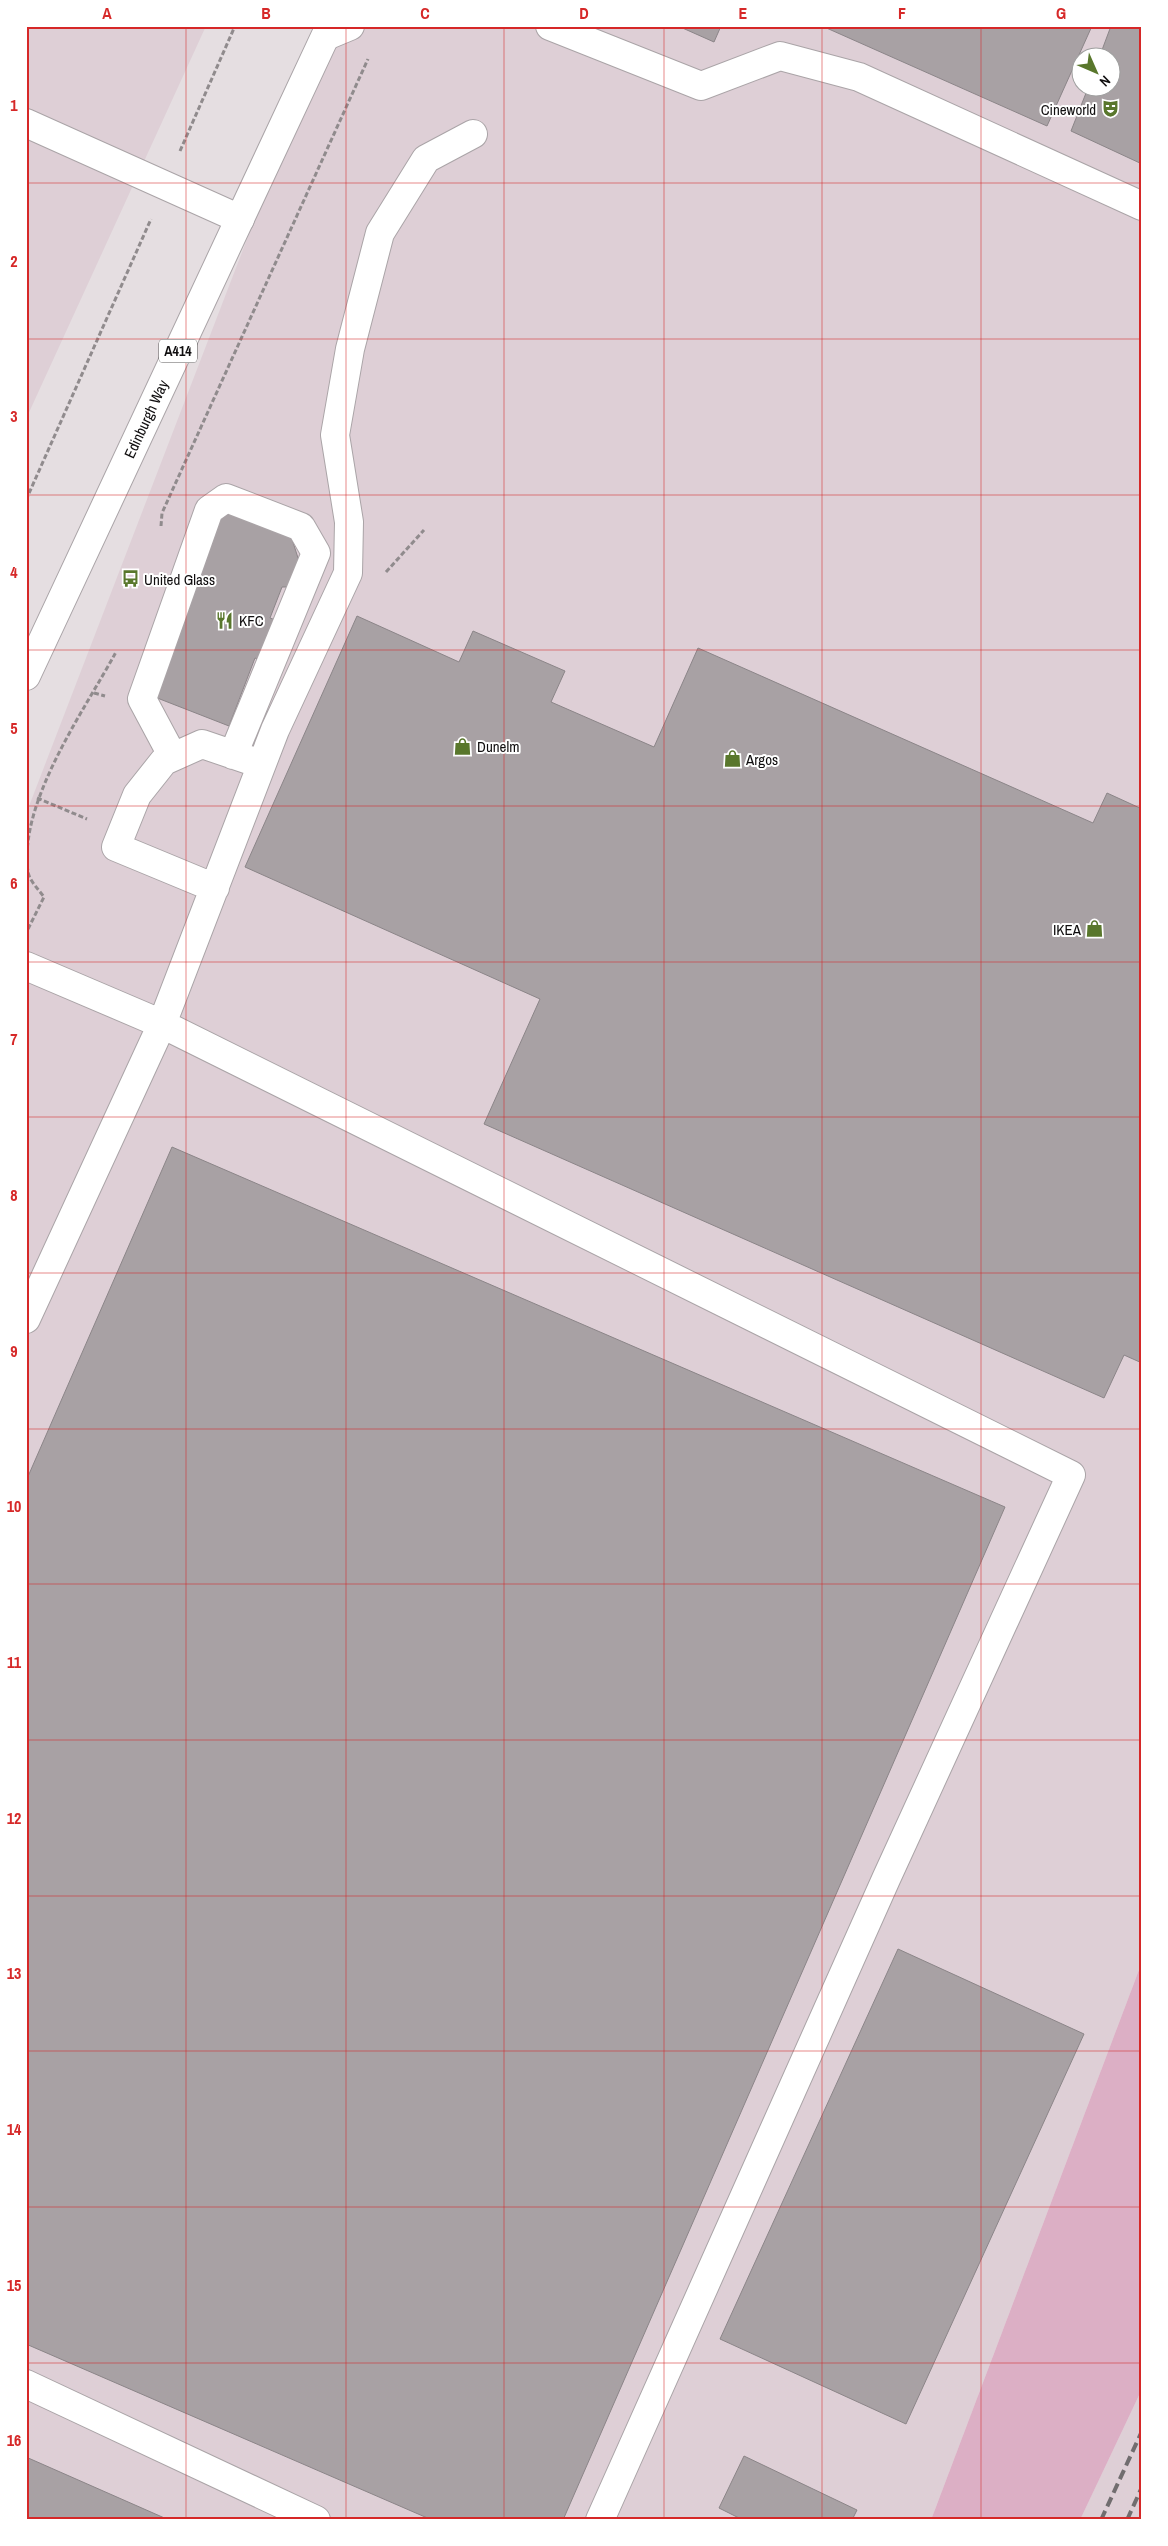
<svg xmlns="http://www.w3.org/2000/svg" width="1168" height="2546" font-family="'Archivo Narrow',sans-serif">
  <rect width="100%" height="100%" fill="#e5dee1"/>
  <path fill="#decfd6" fill-rule="evenodd" d="M 26,26 L 206,26 L 26,419 Z
    M 329,26 L 1142,26 L 1142,1962 L 931,2520 L 26,2520 L 26,814 ZM 1080,58 L 1110,58 L 1110,88 L 1080,88 Z
    M 1142,2389 L 1142,2520 L 1080,2520 Z"/>
  <path fill="#dcafc5" d="M 1142,1962 L 1142,2389 L 1080,2520 L 931,2520 Z"/>
  <path fill="#a8a1a4" stroke="#8b8588" d="M 678,26 L 721,26 L 714,42 Z
    M 822,26 L 1092,26 L 1047,126 Z
    M 1111,26 L 1142,26 L 1142,164 L 1071,131 L 1088,88 L 1110,88 L 1110,58 L 1099,58 Z
    M 226,512 L 291,536 L 299,561 L 289,587 L 282,587 L 270,618 L 278,621 L 263,661 L 255,658 L 229,726 L 147,694 L 215,519 Z
    M 357,616 L 459,662 L 473,631 L 565,671 L 551,702 L 654,747 L 698,648 L 1093,823 L 1107,793 L 1142,809 L 1142,1363 L 1124,1355 L 1104,1398 L 484,1124 L 540,999 L 245,867 Z
    M 172,1147 L 1005,1507 L 563,2520 L 432,2520 L 26,2344 L 26,1481 Z
    M 898,1949 L 1084,2034 L 906,2424 L 720,2339 Z
    M 744,2456 L 857,2510 L 852,2520 L 743,2520 L 719,2508 Z
    M 26,2457 L 169,2520 L 26,2520 Z"/>
  <g fill="none" stroke-linecap="round" stroke-linejoin="round">
    <defs>
      <path id="minor" d="M 550,26 L 701,86 L 780,56 L 859,77 L 1142,206
        M 326,36 L 350,26
        M 26,123 L 240,219
        M 173,757 L 142,699 L 209,510 L 226,498 L 301,527 L 316,553 L 233,755
        M 215,888 L 116,847 L 137,795 L 164,761 L 202,744 L 249,760
        M 26,966 L 162,1024 L 275,730 L 348,573 L 349,522 L 335,435 L 350,349 L 380,233 L 426,159 L 473,134
        M 26,1319 L 162,1024 L 1071,1475 L 886,1879 L 600,2520
        M 26,2384 L 316,2520"/>
      <path id="highway" d="M 26,676 L 330,26"/>
    </defs>
    <use href="#minor" stroke="#aaa4a7" stroke-width="30"/>
    <use href="#highway" stroke="#aaa4a7" stroke-width="30"/>
    <path stroke="#908b8d" stroke-width="3" stroke-dasharray="5 2.5" stroke-linecap="butt" d="M 180,151 L 235,26
      M 26,500 L 151,219
      M 161,526 L 162,513 L 368,59
      M 386,572 L 424,530
      M 94,693 L 105,696
      M 37,798 L 87,819
      M 28,929 L 44,897 C 39,890 29,880 28,872 C 18,803 84,711 116,652"/>
    <use href="#minor" stroke="#fff" stroke-width="28"/>
    <use href="#highway" stroke="#fff" stroke-width="28"/>
    <path stroke="#716d6f" stroke-width="4" stroke-dasharray="10 5" stroke-linecap="butt" d="M 1101,2520 L 1142,2431
      M 1127,2520 L 1142,2487"/>
  </g>
  <path fill="none" stroke="#d62828" stroke-width="1" stroke-opacity="0.55" d="M 186,26 L 186,2520M 346,26 L 346,2520M 504,26 L 504,2520M 664,26 L 664,2520M 822,26 L 822,2520M 981,26 L 981,2520M 26,183 L 1142,183M 26,339 L 1142,339M 26,495 L 1142,495M 26,650 L 1142,650M 26,806 L 1142,806M 26,962 L 1142,962M 26,1117 L 1142,1117M 26,1273 L 1142,1273M 26,1429 L 1142,1429M 26,1584 L 1142,1584M 26,1740 L 1142,1740M 26,1896 L 1142,1896M 26,2051 L 1142,2051M 26,2207 L 1142,2207M 26,2363 L 1142,2363"/>
  <defs>
    <symbol id="theatre-bare" viewBox="-9 -9 18 18"><path d="M-5-5.5Q0-4 5-5.5V0Q5 5 0 6Q-5 5-5 0ZM-3.3-2.5H-1v1.5H-3.3ZM1-2.5H3.3v1.5H1ZM-2.8 1Q0 5.5 2.8 1Z" fill="#59772c" stroke="#fff" stroke-width="2.5" paint-order="stroke"/></symbol>
    <symbol id="bus-bare" viewBox="-9 -9 18 18"><path d="M-5-6H5V4H4V6H2V4H-2V6H-4V4H-5ZM-3.5-4V0h7V-4ZM-3.5 1.2v1.5H-2V1.2ZM2 1.2v1.5H3.5V1.2Z" fill="#59772c" stroke="#fff" stroke-width="2.5" paint-order="stroke"/></symbol>
    <symbol id="restaurant-bare" viewBox="-9 -9 18 18"><path d="M-5-6h1v4h1v-4h1v4h1v-4h1v5L-1.5 .5V6h-2V.5L-5-1ZM5-6V6H3V1.5H1.5Q1.5-4 5-6Z" fill="#59772c" stroke="#fff" stroke-width="2.5" paint-order="stroke"/></symbol>
    <symbol id="shop-bare" viewBox="-9 -9 18 18"><path d="M-5-2.5h2.3a2.7 3.5 0 0 1 5.4 0H5L5.5 6h-11ZM-1.5-2.5h3a1.5 2.3 0 0 0-3 0Z" fill="#59772c" stroke="#fff" stroke-width="2.5" paint-order="stroke"/></symbol>
  </defs>
  <g fill-rule="evenodd">
    <use href="#theatre-bare" x="1098" y="96" width="25" height="25"/>
    <use href="#bus-bare" x="118" y="566" width="25" height="25"/>
    <use href="#restaurant-bare" x="212" y="608" width="25" height="25"/>
    <use href="#shop-bare" x="450" y="734" width="25" height="25"/>
    <use href="#shop-bare" x="720" y="746" width="25" height="25"/>
    <use href="#shop-bare" x="1082" y="916" width="25" height="25"/>
  </g>
  <g text-anchor="middle" dominant-baseline="central" stroke-width="4" stroke-linejoin="round" paint-order="stroke">
    <rect fill="#fff" stroke="#585657" stroke-width="1" x="159" y="339.5" width="38" height="23" rx="4"/>
    <g font-size="14" font-weight="bold" fill="#100e0f">
      <text x="178" y="351">A414</text>
    </g>
    <g font-size="15" fill="#100e0f" stroke="#fff" text-anchor="start">
      <text x="1096" y="109" text-anchor="end">Cineworld</text>
      <text x="144" y="579">United Glass</text>
      <text x="239" y="620">KFC</text>
      <text x="477" y="746">Dunelm</text>
      <text x="746" y="759">Argos</text>
      <text x="1081" y="929" text-anchor="end">IKEA</text>
    </g>
    <g font-size="15" fill="#100e0f" stroke="#fff">
      <text transform="translate(146 419) rotate(-65)">Edinburgh Way</text>
    </g>
  </g>
  <rect width="1168" height="2546" fill="none" stroke="#ffffff" stroke-width="55"/>
  <g transform="translate(1096 72) rotate(135)"><circle r="24" fill="#ffffff" stroke="#9f9f9f"/>
  <path d="M0-4L9 19L0 12L-9 19Z" fill="#59772c"/>
  <text y="-8" font-size="14" font-weight="bold" text-anchor="middle" fill="#100e0f">N</text>
  </g>
  <rect x="28" y="28" width="1112" height="2490" fill="none" stroke="#d62828" stroke-width="2"/>
  <g font-size="16" text-anchor="middle" font-weight="bold" fill="#d62828">
    <text x="107" y="19">A</text>
    <text x="266" y="19">B</text>
    <text x="425" y="19">C</text>
    <text x="584" y="19">D</text>
    <text x="743" y="19">E</text>
    <text x="902" y="19">F</text>
    <text x="1061" y="19">G</text>
    <text x="14" y="111">1</text>
    <text x="14" y="267">2</text>
    <text x="14" y="422">3</text>
    <text x="14" y="578">4</text>
    <text x="14" y="734">5</text>
    <text x="14" y="889">6</text>
    <text x="14" y="1045">7</text>
    <text x="14" y="1201">8</text>
    <text x="14" y="1357">9</text>
    <text x="14" y="1512">10</text>
    <text x="14" y="1668">11</text>
    <text x="14" y="1824">12</text>
    <text x="14" y="1979">13</text>
    <text x="14" y="2135">14</text>
    <text x="14" y="2291">15</text>
    <text x="14" y="2446">16</text>
  </g>
</svg>
